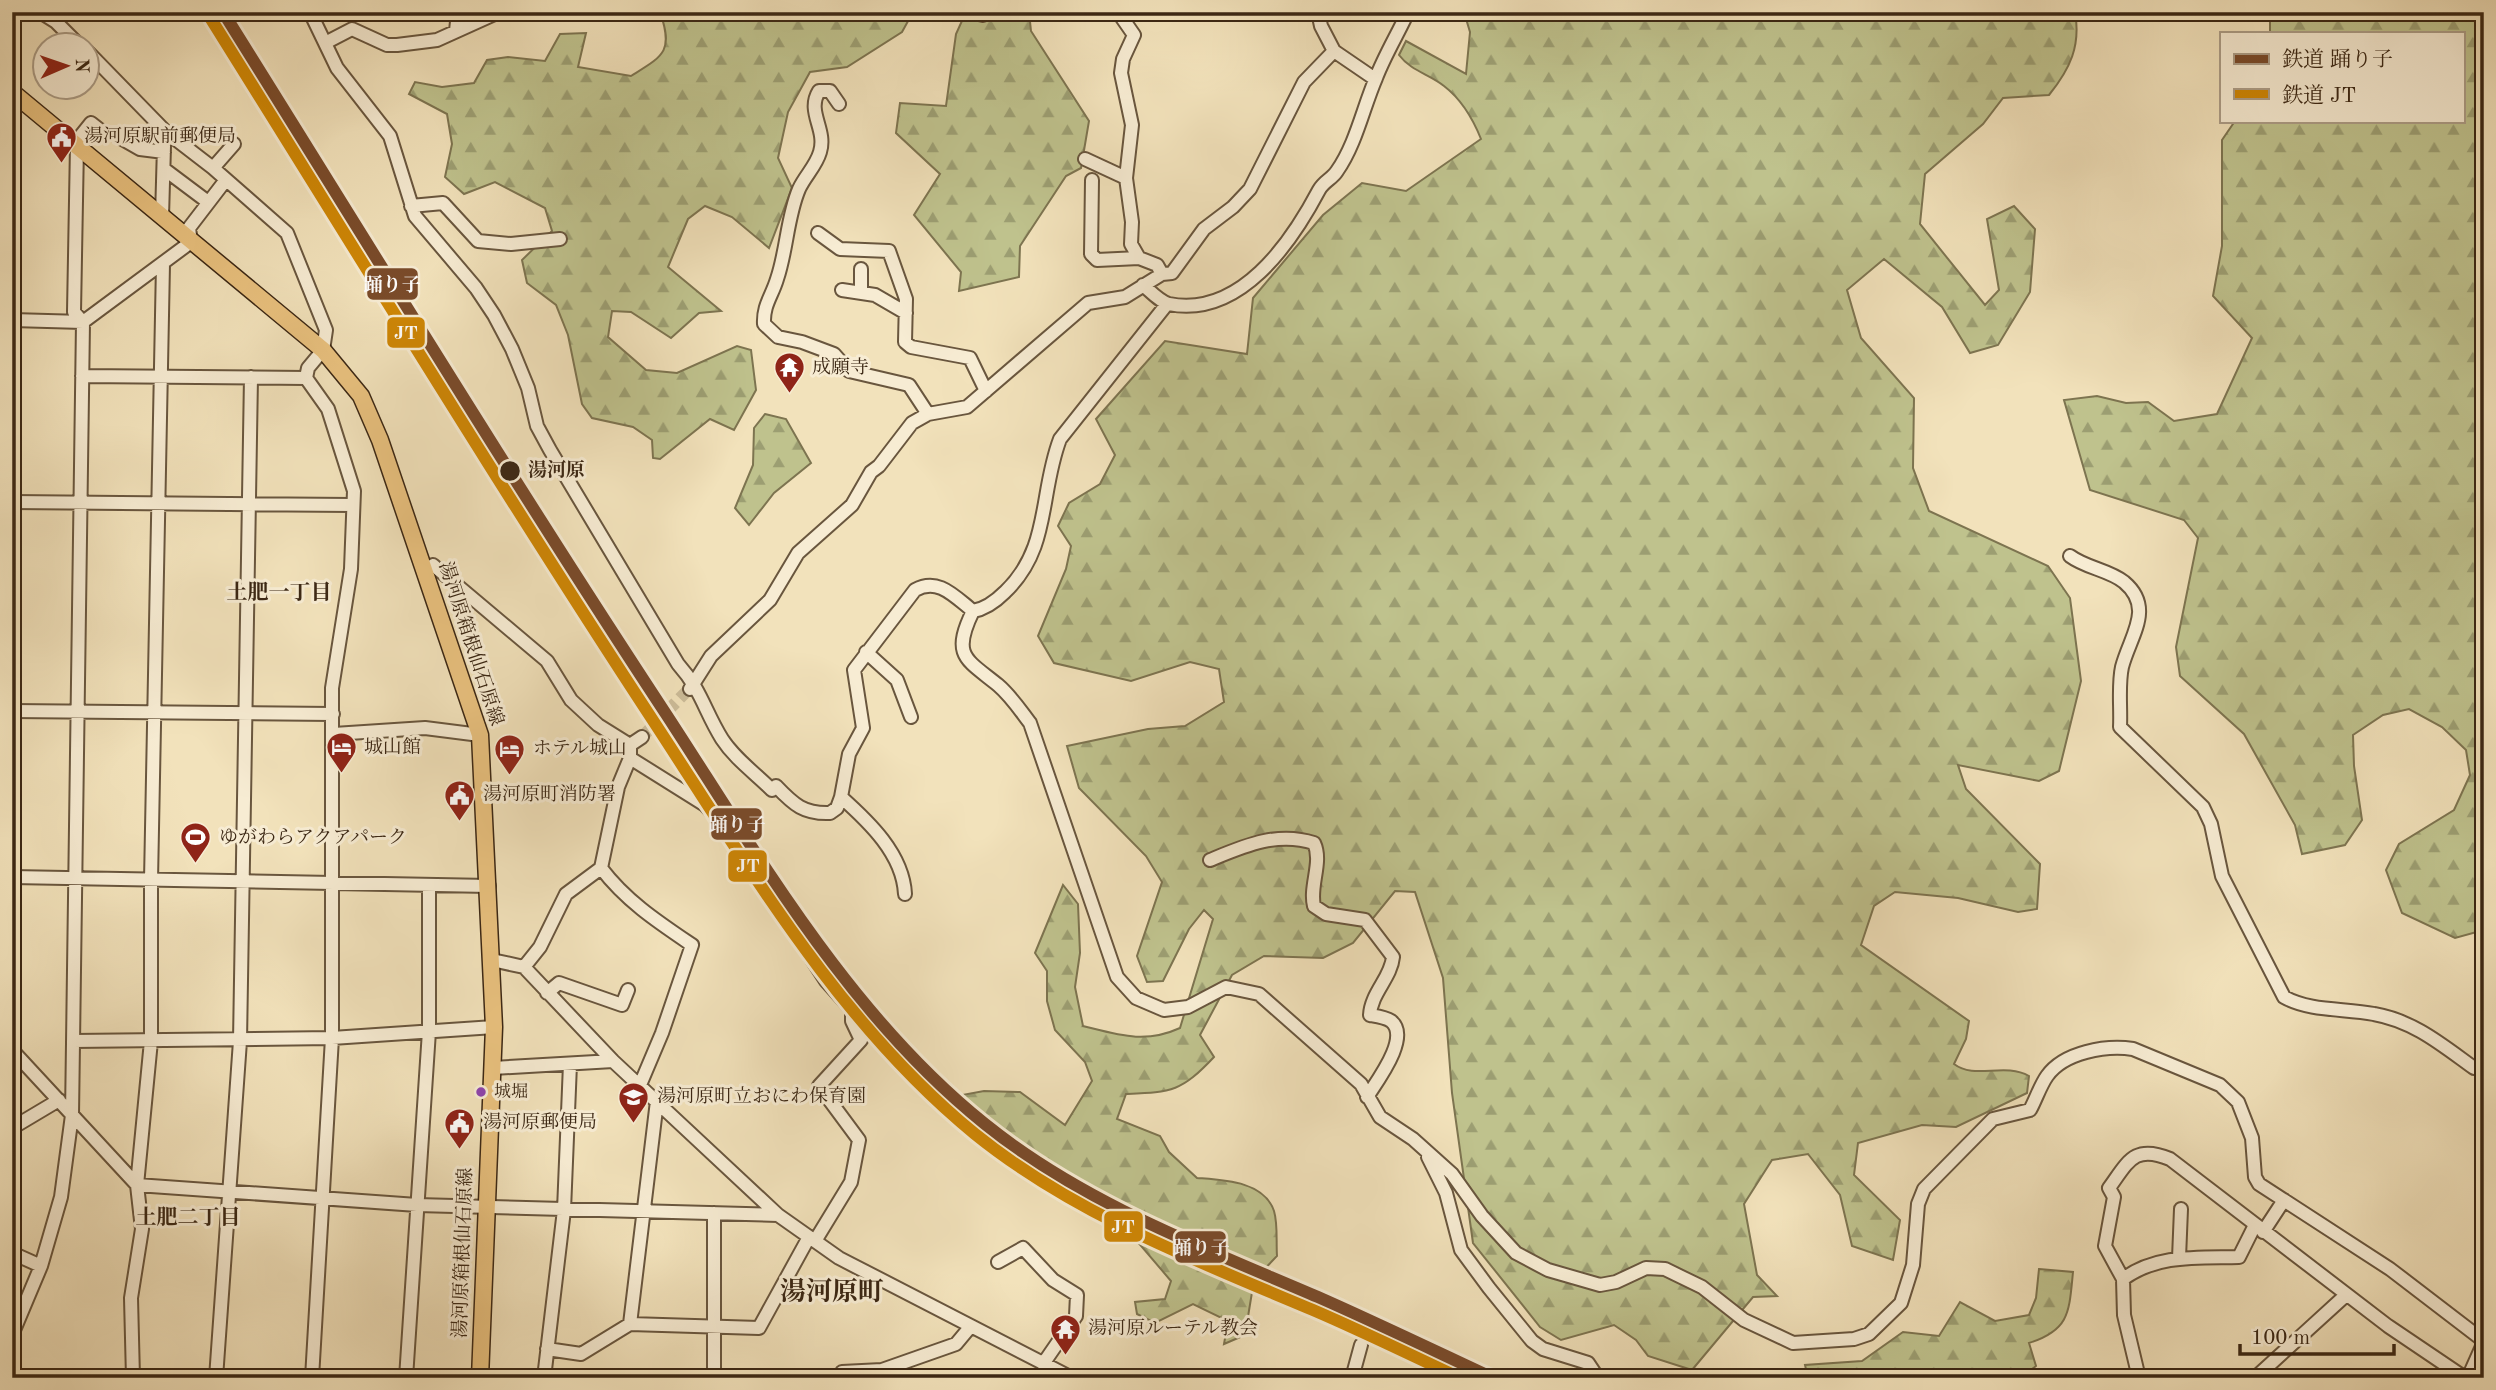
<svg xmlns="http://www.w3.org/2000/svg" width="2496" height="1390" font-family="'Old Standard TT','Noto Serif JP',serif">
  <defs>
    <pattern id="forest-firs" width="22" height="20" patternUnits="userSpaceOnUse" patternTransform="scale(1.75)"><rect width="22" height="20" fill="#bfc28d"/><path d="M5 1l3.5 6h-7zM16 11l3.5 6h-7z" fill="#9c9e72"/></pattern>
  </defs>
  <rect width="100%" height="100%" fill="#f2e2bb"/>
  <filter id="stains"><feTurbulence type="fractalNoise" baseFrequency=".00286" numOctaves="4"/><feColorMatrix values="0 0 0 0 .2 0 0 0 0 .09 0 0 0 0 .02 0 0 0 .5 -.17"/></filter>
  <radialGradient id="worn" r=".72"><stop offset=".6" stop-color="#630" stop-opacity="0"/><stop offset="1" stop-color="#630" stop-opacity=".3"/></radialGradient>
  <path fill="url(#forest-firs)" stroke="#7d7450" stroke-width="2" d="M 660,12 L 913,12 L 902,32 L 847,67 L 810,72 L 788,112 L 778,158 L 792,188 L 769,248 L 732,217 L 705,206 L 688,219 L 668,267 L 721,311 L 699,313 L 671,338 L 631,312 L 612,311 L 608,337 L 646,370 L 677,373 L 737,346 L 751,350 L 756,390 L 734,430 L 710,419 L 660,459 L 653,458 L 652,440 L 633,427 L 592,418 L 582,404 L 568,335 L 556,305 L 527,283 L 522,260 L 552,231 L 545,208 L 495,182 L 464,194 L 445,177 L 452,144 L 447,114 L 409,94 L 415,82 L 442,87 L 474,83 L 487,60 L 508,57 L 545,61 L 560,34 L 586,33 L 578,67 L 631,76 C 663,56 674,52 660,12 Z
    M 966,12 L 1029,12 L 1031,31 L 1089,121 L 1081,168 L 1066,176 L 1020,246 L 1019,277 L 959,291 L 961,272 L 914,215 L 940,174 L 896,133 L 900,103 L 946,106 L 956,34 Z
    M 1464,12 L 2075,12 C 2081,46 2070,69 2049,95 L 2003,98 L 1983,124 L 1925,174 L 1920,224 L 1985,305 L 1999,290 L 1987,219 L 2014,206 L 2035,229 L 2030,292 L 1998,345 L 1970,353 L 1942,307 L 1884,259 L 1847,290 L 1861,338 L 1914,398 L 1913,468 L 1929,511 L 2048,566 L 2070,598 L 2081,681 L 2059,771 L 2039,781 L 1958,765 L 1966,789 L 2040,864 L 2037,909 L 2018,912 L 1958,898 L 1895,892 L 1874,906 L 1861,945 L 1969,1021 L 1966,1039 L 1954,1064 C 1975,1080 2004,1062 2029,1076 L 2027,1093 L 1956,1127 L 1922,1125 L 1858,1143 L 1854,1175 L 1900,1220 L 1893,1260 L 1852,1246 L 1840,1195 L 1808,1154 L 1772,1160 L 1744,1204 L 1757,1275 L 1777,1296 L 1753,1297 L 1692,1370 L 1648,1356 L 1636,1340 L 1614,1325 L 1561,1340 L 1540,1327 L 1473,1243 L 1452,1093 L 1443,978 L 1415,892 L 1395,891 L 1353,943 L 1323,958 L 1264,956 L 1232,975 L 1200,1035 L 1214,1057 C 1181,1092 1172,1092 1126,1094 L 1117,1119 L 1160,1136 L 1169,1152 L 1197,1178 C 1223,1180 1264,1181 1274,1211 C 1278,1224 1276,1242 1277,1256 L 1254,1280 L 1245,1335 L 1224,1344 L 1228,1321 L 1193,1304 L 1155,1323 L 1137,1314 L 1135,1302 L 1165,1299 L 1171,1281 L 1131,1234 L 1036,1179 L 957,1121 L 962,1095 L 984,1091 L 1020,1092 L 1065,1125 L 1092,1081 L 1085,1062 L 1055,1030 L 1047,1001 L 1047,971 L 1035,953 L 1063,885 L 1078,904 L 1080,953 L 1075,987 L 1083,1026 C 1119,1035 1145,1044 1180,1028 L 1213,919 L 1204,910 L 1189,929 L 1163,981 L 1147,982 L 1137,956 L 1162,882 L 1146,856 L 1079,788 L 1067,746 L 1148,729 L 1185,726 L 1224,702 L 1219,669 L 1190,662 L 1131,681 L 1054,663 L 1038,636 L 1066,569 L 1071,546 L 1058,526 L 1069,503 L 1100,484 L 1115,455 L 1096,419 L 1165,341 L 1247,354 L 1253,298 L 1323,215 L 1362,183 L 1406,191 L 1481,139 C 1473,119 1461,99 1444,86 C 1429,74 1411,71 1399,55 L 1406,41 L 1466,74 L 1470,32 Z
    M 2270,12 L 2484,12 L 2484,930 L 2455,938 L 2402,913 L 2386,870 L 2399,844 L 2454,810 L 2470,775 L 2466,750 L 2442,727 L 2409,709 L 2383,715 L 2353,735 L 2354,766 L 2362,820 L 2345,845 L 2302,854 L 2295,825 L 2244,734 L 2180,676 L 2176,647 L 2198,538 L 2184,520 L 2090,490 L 2064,400 L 2097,396 L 2126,403 L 2148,402 L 2174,421 L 2217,414 L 2252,338 L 2213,296 L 2222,246 L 2222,140 L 2235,121 L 2463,121 L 2463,33 L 2270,33 Z
    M 765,414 L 786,419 L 811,463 L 774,493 L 749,525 L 735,508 L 753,465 L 754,428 Z
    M 2039,1269 L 2073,1272 C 2069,1312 2070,1330 2029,1343 L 2036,1366 L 2026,1374 L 2026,1378 L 1808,1378 L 1805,1365 L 1862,1361 L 1903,1332 L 1939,1336 L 1960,1302 L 1995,1321 L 2029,1315 L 2036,1298 Z"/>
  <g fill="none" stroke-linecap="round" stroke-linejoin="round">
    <path stroke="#cdbd9a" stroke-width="12" stroke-dasharray="12 6" stroke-linecap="butt" d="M 642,737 L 689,689"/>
    <defs>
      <path id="minor" d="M 40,12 L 56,22 L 80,46
        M 310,12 L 337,68 L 390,136 L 415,216 L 476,288 L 494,315 L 512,349 L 528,388 L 537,426 L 550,450 L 678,664 C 702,691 704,710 722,739 C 735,759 755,773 772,790 L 776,786 C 794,805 804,814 830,813 L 837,808 L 841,797 L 849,754 L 863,728 L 854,670 L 915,590 C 938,577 954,596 973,611 C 985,609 996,601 1005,592 C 1051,548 1039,494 1060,439 L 1167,304
        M 970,12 L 983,15 L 988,12
        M 1118,12 L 1134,35 L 1123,59 L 1121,73 L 1132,125 L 1126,178 L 1132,222 L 1131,244 L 1139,258 L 1157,265 L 1162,274
        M 456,31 L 458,12
        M 325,43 L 352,29 L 387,45 L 397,45 L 437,40 L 499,12
        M 1334,51 L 1375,79
        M 88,52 L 165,131 L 213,168 L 287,233 L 326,330 L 323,350 L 308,368 L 306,378
        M 839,104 L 830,91 L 819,91 C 806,112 827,129 820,152 C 816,166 805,176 799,189 C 787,217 787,250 777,279 C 772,296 763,305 764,324 L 778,337 L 802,342 L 834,354 L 849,371 L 909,385 L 928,414
        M 75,143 L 91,123 L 105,134 L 112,133 L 140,149 L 164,152
        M 1085,159 L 1126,178
        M 213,168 L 234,144
        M 164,169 L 208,202
        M 1092,180 L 1091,254 L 1097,260 L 1139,258
        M 411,206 L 443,203 L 478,241 L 511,244 L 560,239
        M 162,217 L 164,146
        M 818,233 L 840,249 L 889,251 L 906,299 L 905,342 L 911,347 L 970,358 L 986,391
        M 1143,285 C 1150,291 1160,302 1169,304 C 1240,318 1291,243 1319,190 C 1324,181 1332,179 1337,171 C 1356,144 1363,108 1376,78 C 1384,57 1396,37 1406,16 L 1411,12
        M 842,290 L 875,295 L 906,313
        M 861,292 L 861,269
        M 12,320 L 83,322 L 191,242 L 189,228 L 225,181
        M 82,376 L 306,378 L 328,409 L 354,491 L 351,569 L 332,688 L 332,1038 L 312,1378
        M 12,502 L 353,505
        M 2070,556 C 2086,568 2109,570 2124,582 C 2155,608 2130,636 2122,667 C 2118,685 2121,708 2120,727 L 2203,807 L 2211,824 L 2222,876 L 2284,997 C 2311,1012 2345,1008 2374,1014 C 2414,1021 2442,1045 2474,1068 L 2484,1067
        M 433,565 L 547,661 L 571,700 L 598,725 L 630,745
        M 973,611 C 951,656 966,659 998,685 C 1011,696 1020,710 1030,723 L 1117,977 L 1136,998 L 1164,1010 L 1188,1007 L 1226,987 L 1259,994 L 1361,1084 L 1380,1117 L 1413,1139 L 1452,1174 L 1482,1216 L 1516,1253 L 1548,1270 L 1600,1285 L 1616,1282 L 1646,1268 L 1665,1269 L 1702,1287 L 1744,1320 L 1793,1343 L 1854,1339 L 1869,1334 L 1901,1303 L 1913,1265 L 1918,1204 L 1924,1189 L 1993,1119 L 2030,1110 C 2036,1099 2040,1086 2047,1076 C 2064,1052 2106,1045 2133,1049 L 2220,1085 L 2238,1102 L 2252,1138 L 2255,1177 L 2259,1184 L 2390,1269 L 2484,1341
        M 866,652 L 897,680 L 911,717
        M 690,689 L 711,656 L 770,600 L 798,553 L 852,505 L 871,472 L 879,466 L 912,423 L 928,414 L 967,407 L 1088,303 L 1125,297 L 1162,274 L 1172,273 L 1204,229 L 1233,207 L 1250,189 L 1304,82 L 1334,51 L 1321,26 L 1318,12
        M 12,711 L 333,714
        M 334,734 L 425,728 L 480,735
        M 630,745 L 630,758 L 618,787 L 601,868 C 626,901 658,922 692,945 L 662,1033 L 640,1085
        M 630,745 L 642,737
        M 630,758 L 705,805 L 726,827 L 826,981 L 852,1010 L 852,1021 L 861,1040 L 819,1086 L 859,1140 L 851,1182 L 815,1241
        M 841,797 C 869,822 903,854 905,894
        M 1210,860 C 1244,846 1277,831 1314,843 C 1323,862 1309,886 1314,906 L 1326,914 L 1365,920 L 1393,957 C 1391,978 1371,993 1370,1015 C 1376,1016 1385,1017 1391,1021 C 1411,1037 1377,1081 1367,1097
        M 12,877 L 489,886
        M 492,960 L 524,967 L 613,1061 L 778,1215
        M 524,967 L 540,947 L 566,894 L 601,868
        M 547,993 L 559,983 L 622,1005 L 628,990
        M 73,1041 L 332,1038 L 494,1027
        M 12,1050 L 137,1185 L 417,1205 L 778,1215 L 839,1258 L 1072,1378
        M 493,1068 L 613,1061
        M 12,1128 L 59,1100
        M 1428,1157 L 1446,1193 L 1461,1250 L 1489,1288 L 1532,1341 L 1543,1349 L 1588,1363 L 1598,1378
        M 2263,1232 L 2284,1200
        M 12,1253 L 41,1266
        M 2179,1258 L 2181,1209
        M 998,1262 L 1023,1248 L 1053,1280 L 1077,1295 L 1076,1316 L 1043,1364
        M 2123,1279 C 2157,1254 2198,1258 2239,1257 L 2255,1225
        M 630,1324 L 657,1101
        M 12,1335 L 41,1266 L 61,1197 L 72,1115 L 83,322 L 74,312 L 77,145
        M 547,1349 L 581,1354 L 630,1324 L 759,1328 L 809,1237
        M 133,1378 L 131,1298 L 142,1229 L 137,1185 L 151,1041 L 151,880 L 163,264
        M 216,1378 L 240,1041 L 251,377
        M 406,1378 L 429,1031 L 429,885
        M 544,1378 L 564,1210 L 570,1064
        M 714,1378 L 714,1213
        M 842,1378 L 842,1372 L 882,1370 L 956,1344 L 971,1326
        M 1352,1378 L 1361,1345
        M 1642,1378 L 1650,1378
        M 2139,1378 L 2124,1315 L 2123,1279 L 2105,1246 L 2114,1197 L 2109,1188 C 2128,1162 2134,1144 2170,1159 L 2388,1326 L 2465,1378
        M 2255,1378 L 2346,1295
        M 2468,1378 L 2484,1342"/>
      <path id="major" d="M 12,92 L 323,350 L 361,396 L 380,440 L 480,735 L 494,1027 L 480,1378"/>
    </defs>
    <use href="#minor" stroke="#69563e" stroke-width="16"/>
    <use href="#major" stroke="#3b2714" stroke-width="19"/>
    <use href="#minor" stroke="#f7ecd3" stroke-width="12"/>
    <use href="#major" stroke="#e9c17e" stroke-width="16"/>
    <defs>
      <path id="rail-1" d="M 223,12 C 370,247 514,483 666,714 C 760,858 849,1015 985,1124 C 1083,1203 1204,1248 1318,1297 C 1377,1323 1435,1351 1493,1378"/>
      <path id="rail-2" d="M 211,19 C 358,254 502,490 654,722 C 749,867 839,1023 975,1134 C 1074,1214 1197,1261 1313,1310 C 1362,1331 1411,1355 1460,1378"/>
    </defs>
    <use href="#rail-1" stroke="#f7ecd3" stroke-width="18"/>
    <use href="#rail-2" stroke="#f7ecd3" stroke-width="18"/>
    <use href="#rail-1" stroke="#7a4b2a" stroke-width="12"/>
    <use href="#rail-2" stroke="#ce8605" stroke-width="12"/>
  </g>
  <defs>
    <symbol id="civic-pin" viewBox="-11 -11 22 30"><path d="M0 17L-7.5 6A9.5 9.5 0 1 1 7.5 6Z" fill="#8f2418" stroke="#f7ecd3"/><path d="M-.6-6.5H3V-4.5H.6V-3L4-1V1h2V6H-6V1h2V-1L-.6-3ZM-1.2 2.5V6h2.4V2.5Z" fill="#fff"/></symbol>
    <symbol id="temple-pin" viewBox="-11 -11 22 30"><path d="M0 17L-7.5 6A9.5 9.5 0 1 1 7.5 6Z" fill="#8f2418" stroke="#f7ecd3"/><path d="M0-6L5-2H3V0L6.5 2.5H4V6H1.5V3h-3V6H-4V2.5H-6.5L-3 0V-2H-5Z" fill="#fff"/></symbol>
    <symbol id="hotel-pin" viewBox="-11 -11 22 30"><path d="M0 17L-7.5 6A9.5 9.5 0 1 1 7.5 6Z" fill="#8f2418" stroke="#f7ecd3"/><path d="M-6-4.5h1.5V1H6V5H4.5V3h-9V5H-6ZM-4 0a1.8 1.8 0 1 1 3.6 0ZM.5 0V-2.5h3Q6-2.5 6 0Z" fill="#fff"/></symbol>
    <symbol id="stadium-pin" viewBox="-11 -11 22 30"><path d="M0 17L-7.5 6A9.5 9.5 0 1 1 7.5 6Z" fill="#8f2418" stroke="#f7ecd3"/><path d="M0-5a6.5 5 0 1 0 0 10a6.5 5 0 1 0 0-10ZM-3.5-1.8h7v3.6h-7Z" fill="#fff"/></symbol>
    <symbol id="school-pin" viewBox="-11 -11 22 30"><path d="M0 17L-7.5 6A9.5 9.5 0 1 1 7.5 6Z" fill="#8f2418" stroke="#f7ecd3"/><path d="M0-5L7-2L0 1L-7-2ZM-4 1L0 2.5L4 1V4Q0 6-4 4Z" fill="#fff"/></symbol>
  </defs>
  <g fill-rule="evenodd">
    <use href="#civic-pin" x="44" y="120" width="35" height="47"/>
    <use href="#temple-pin" x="772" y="350" width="35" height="47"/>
    <use href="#hotel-pin" x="324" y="730" width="35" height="47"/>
    <use href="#hotel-pin" x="492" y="732" width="35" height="47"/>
    <use href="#civic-pin" x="442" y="778" width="35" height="47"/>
    <use href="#stadium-pin" x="178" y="820" width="35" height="47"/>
    <use href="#school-pin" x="616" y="1080" width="35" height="47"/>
    <use href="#civic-pin" x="442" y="1106" width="35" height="47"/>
    <use href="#temple-pin" x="1048" y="1312" width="35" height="47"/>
  </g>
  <circle fill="#3b2714" stroke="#f7ecd3" stroke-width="2.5" cx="510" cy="471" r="11"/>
  <circle fill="#8e44ad" stroke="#f7ecd3" stroke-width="2.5" cx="481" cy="1092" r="6"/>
  <g text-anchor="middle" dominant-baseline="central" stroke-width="6" stroke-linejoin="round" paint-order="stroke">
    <g font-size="17" fill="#3b2714" stroke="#f7ecd3" text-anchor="start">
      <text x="494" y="1092">城堀</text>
    </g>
    <g font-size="19" fill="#3b2714" stroke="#f7ecd3" text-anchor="start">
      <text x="84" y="137">湯河原駅前郵便局</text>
      <text x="812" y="368">成願寺</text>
      <text x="364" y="748">城山館</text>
      <text x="533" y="749">ホテル城山</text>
      <text x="483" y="795">湯河原町消防署</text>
      <text x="219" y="838">ゆがわらアクアパーク</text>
      <text x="657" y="1097">湯河原町立おにわ保育園</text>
      <text x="483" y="1123">湯河原郵便局</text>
      <text x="1088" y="1329">湯河原ルーテル教会</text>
    </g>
    <g font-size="19" font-weight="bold" fill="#3b2714" stroke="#f7ecd3" text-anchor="start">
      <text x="528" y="471">湯河原</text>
    </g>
    <g font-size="19" fill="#3b2714" stroke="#f7ecd3">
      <text transform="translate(470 644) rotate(72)">湯河原箱根仙石原線</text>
      <text transform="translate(464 1253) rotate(-88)">湯河原箱根仙石原線</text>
    </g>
    <g font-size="21" font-weight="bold" fill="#3b2714" stroke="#f7ecd3">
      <text x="279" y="593">土肥一丁目</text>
      <text x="188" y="1218">土肥二丁目</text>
    </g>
    <g font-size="26" font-weight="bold" fill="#3b2714" stroke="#f7ecd3">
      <text x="832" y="1293">湯河原町</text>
    </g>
  </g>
  <g stroke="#f7ecd3" stroke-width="2.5">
    <rect x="366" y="267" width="53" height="34" rx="7" fill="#7a4b2a"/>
    <rect x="386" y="316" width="40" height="33" rx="7" fill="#ce8605"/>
    <rect x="710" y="807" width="53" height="34" rx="7" fill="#7a4b2a"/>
    <rect x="727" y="849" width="41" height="34" rx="7" fill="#ce8605"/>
    <rect x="1103" y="1210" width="41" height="33" rx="7" fill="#ce8605"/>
    <rect x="1174" y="1230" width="53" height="34" rx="7" fill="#7a4b2a"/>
  </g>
  <g font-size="19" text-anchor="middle" font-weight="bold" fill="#fff">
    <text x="392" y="291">踊り子</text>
    <text x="406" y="339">JT</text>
    <text x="737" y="831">踊り子</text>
    <text x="748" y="872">JT</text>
    <text x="1123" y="1233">JT</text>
    <text x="1201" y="1254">踊り子</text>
  </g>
  <rect width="2496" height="1390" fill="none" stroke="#f2e2bb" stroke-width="42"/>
  <rect x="14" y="14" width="2468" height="1362" fill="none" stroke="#3b2714" stroke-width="3.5"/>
  <rect x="21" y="21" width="2454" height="1348" fill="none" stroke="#3b2714" stroke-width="2"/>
  <rect x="2220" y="32" width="245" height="91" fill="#f7ecd3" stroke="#ac9d87" stroke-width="2"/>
  <rect x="2234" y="54" width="35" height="10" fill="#7a4b2a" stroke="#ac9d87" stroke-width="2"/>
  <text x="2282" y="66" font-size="21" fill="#3b2714">鉄道 踊り子</text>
  <rect x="2234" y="89" width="35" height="10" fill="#ce8605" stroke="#ac9d87" stroke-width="2"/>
  <text x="2282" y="102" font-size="21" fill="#3b2714">鉄道 JT</text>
  <g transform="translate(66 66) rotate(88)"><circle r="33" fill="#f7ecd3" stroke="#ac9d87" stroke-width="2"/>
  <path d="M0-5L12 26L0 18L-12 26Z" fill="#8f2418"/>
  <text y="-10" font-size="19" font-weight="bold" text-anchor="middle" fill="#3b2714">N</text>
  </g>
  <path d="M2240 1344v10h154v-10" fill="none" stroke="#3b2714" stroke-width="3.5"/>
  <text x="2251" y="1344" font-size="21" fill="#3b2714" stroke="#f7ecd3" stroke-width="5" paint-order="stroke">100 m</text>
  <rect width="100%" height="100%" filter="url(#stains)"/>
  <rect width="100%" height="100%" fill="url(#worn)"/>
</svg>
